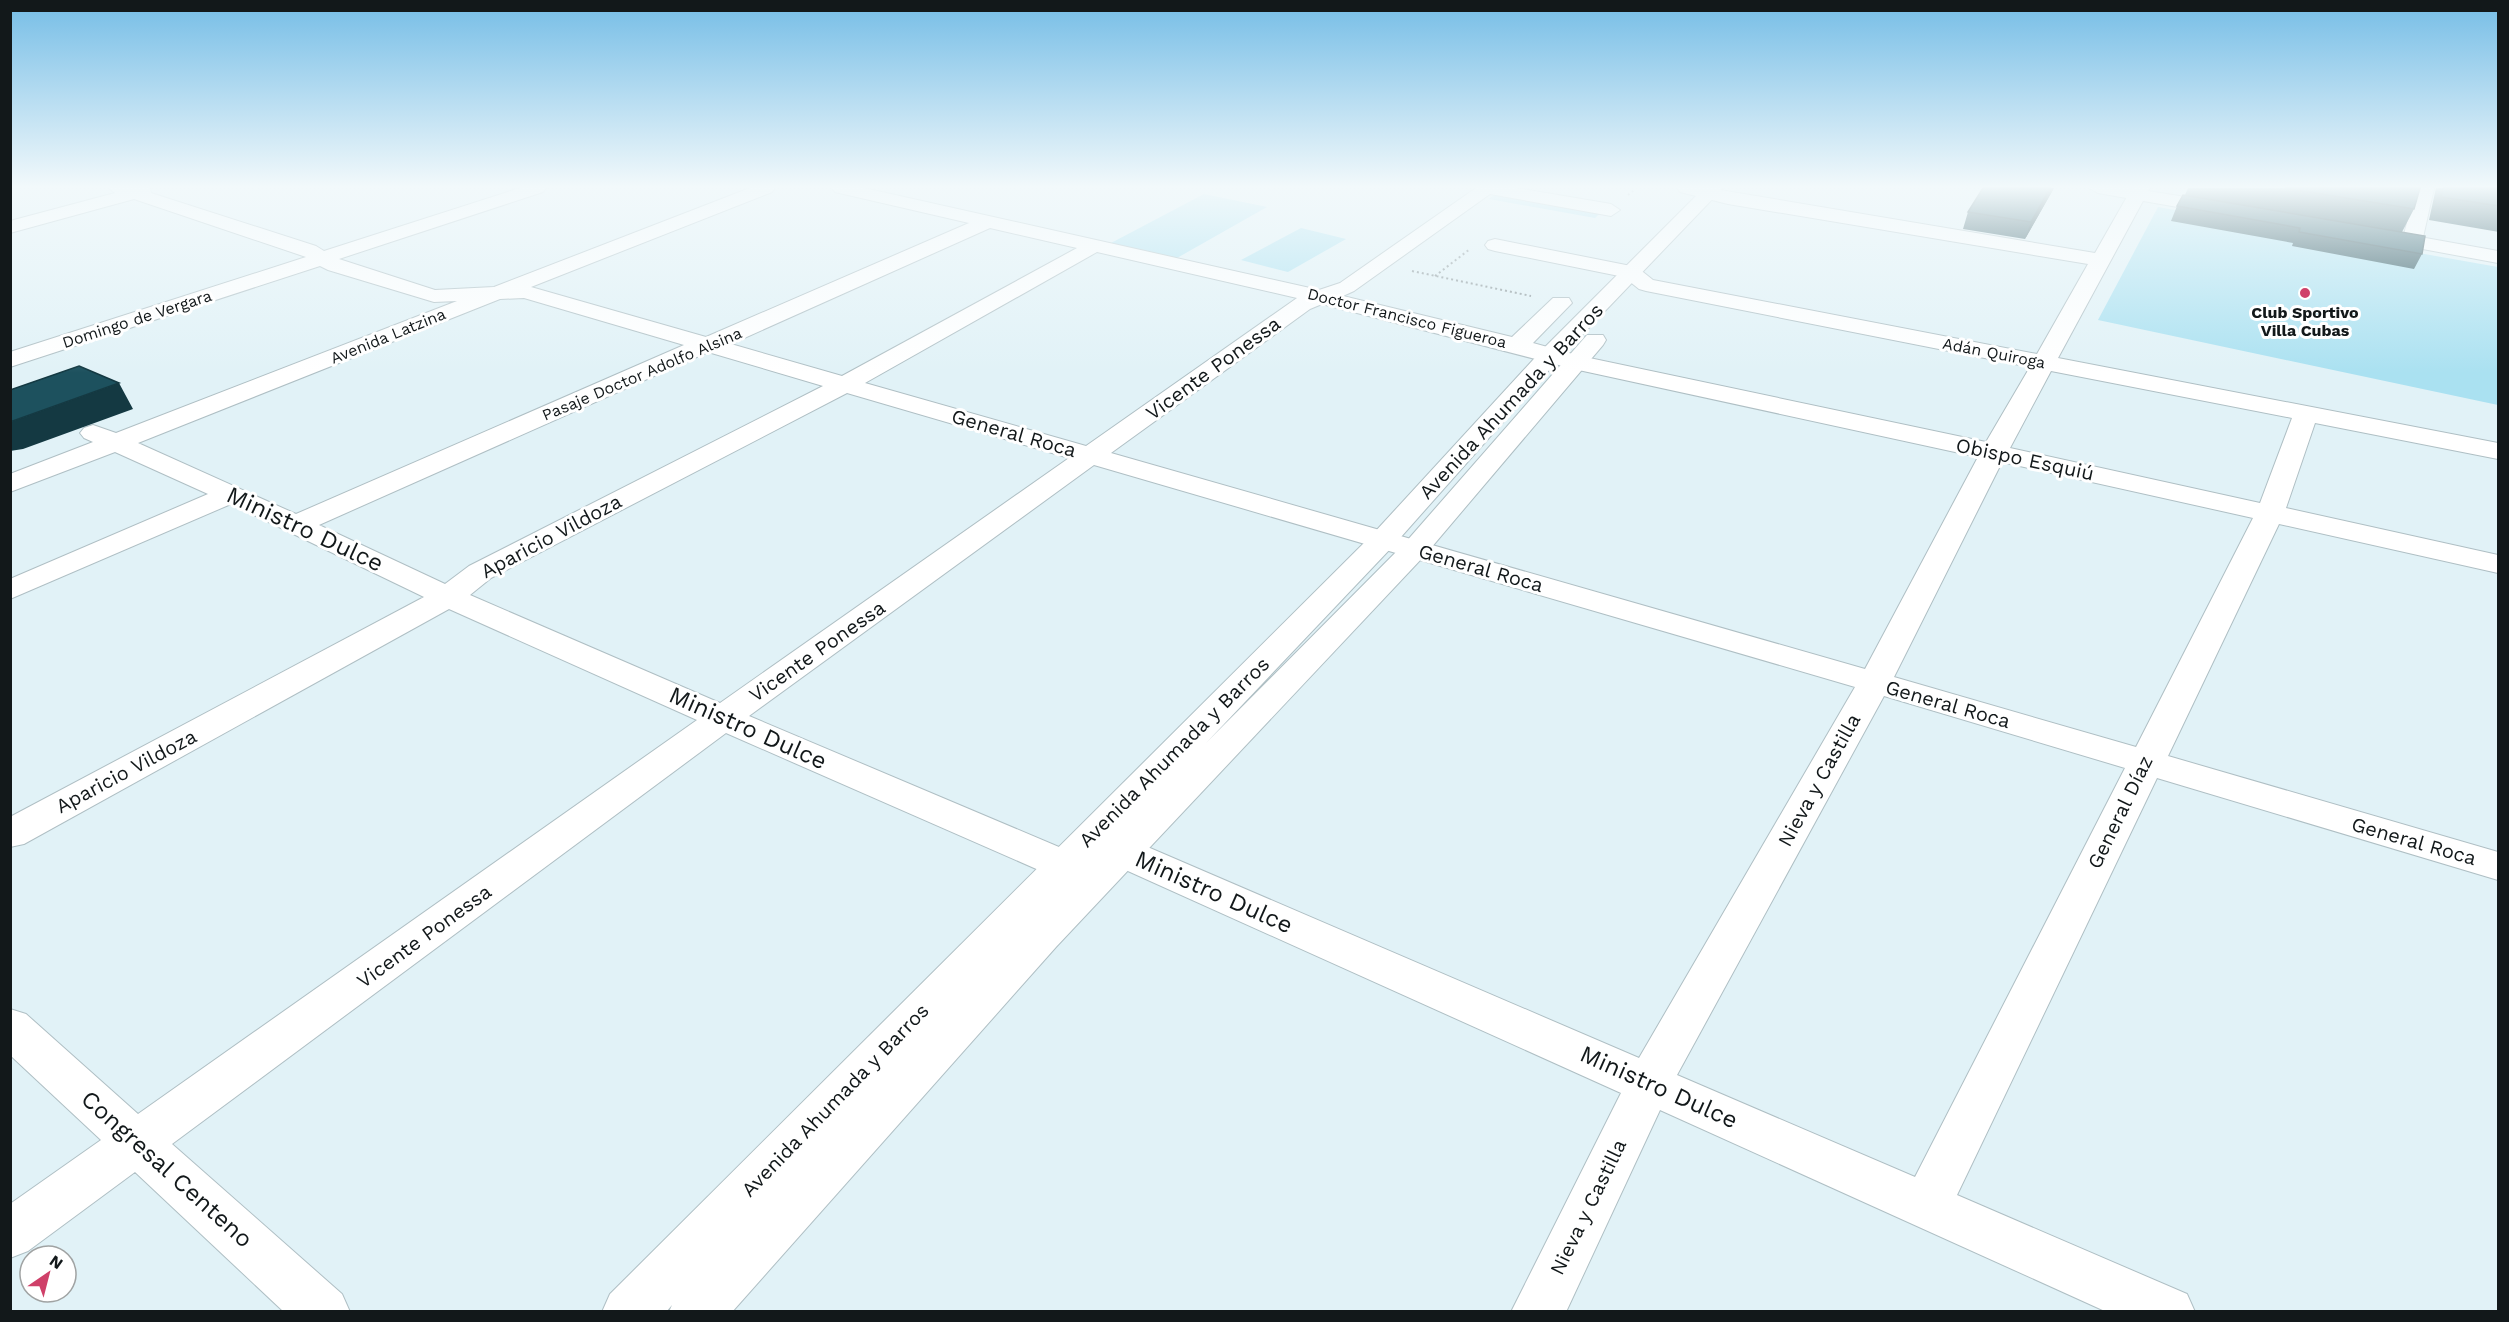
<svg xmlns="http://www.w3.org/2000/svg" width="2509" height="1322" font-family="'Work Sans',sans-serif">
  <rect width="100%" height="100%" fill="#e1f2f7"/>
  <path fill="#aae1f1" d="M 1497,193 L 1602,211 L 1595,218 L 1489,199 Z
    M 1204,194 L 1267,207 L 1177,258 L 1111,243 Z
    M 2158,207 L 2498,267 L 2498,405 L 2098,320 Z
    M 1301,228 L 1346,239 L 1288,272 L 1241,260 Z"/>
  <g fill="none" stroke-linecap="round" stroke-linejoin="round">
    <defs>
      <path id="minor" d="M 109,188 L 150,188 L 151,193 L 316,246 L 324,251 L 520,188 L 546,188 L 543,192 L 339,259 L 435,290 L 494,287 L 750,188 L 775,188 L 772,192 L 531,287 L 706,337 L 969,223 L 835,192 L 832,188 L 864,188 L 1319,290 L 1340,283 L 1476,188 L 1516,188 L 1611,204 L 1620,210 L 1611,216 L 1490,194 L 1354,291 L 1343,296 L 1512,337 L 1553,298 L 1569,298 L 1572,303 L 1533,343 L 1580,356 L 1986,442 L 2030,367 L 1646,291 L 1639,289 L 1624,277 L 1495,251 L 1488,249 L 1485,245 L 1488,241 L 1495,239 L 1631,266 L 1638,268 L 1653,280 L 2037,354 L 2088,264 L 1728,204 L 1680,192 L 1677,188 L 1708,188 L 2095,253 L 2132,188 L 2150,188 L 2058,358 L 2498,443 L 2498,459 L 2315,423 L 2286,508 L 2498,555 L 2498,573 L 2279,524 L 2168,756 L 2498,852 L 2498,880 L 2157,778 L 1957,1195 L 2187,1294 L 2195,1312 L 2107,1312 L 1660,1110 L 1566,1312 L 1511,1312 L 1621,1093 L 1119,867 L 1064,879 L 1050,875 L 726,733 L 172,1144 L 342,1294 L 350,1312 L 284,1312 L 135,1172 L 28,1251 L 10,1258 L 10,1204 L 101,1140 L 10,1055 L 10,1009 L 26,1014 L 138,1114 L 697,720 L 449,609 L 24,844 L 10,847 L 10,817 L 424,597 L 231,504 L 10,599 L 10,579 L 208,494 L 115,452 L 10,492 L 10,474 L 93,442 L 84,438 L 80,433 L 84,428 L 93,425 L 116,433 L 457,301 L 434,302 L 328,270 L 320,266 L 10,367 L 10,352 L 306,257 L 134,199 L 10,233 L 10,221 L 115,193 ZM 990,228 L 1077,248 L 842,376 L 731,344 ZM 1097,252 L 1297,298 L 1086,446 L 865,383 ZM 524,298 L 684,345 L 296,514 L 138,443 L 500,299 ZM 1322,304 L 1574,369 L 1978,457 L 1865,669 L 1111,453 L 1310,309 ZM 708,352 L 823,386 L 469,566 L 445,584 L 319,525 ZM 2051,371 L 2292,418 L 2260,503 L 2010,448 ZM 847,393 L 1069,458 L 720,703 L 470,595 L 491,578 ZM 2002,462 L 2253,518 L 2136,747 L 1894,677 ZM 1094,465 L 1855,687 L 1639,1058 L 1136,842 L 1122,838 L 1066,850 L 749,716 ZM 1884,696 L 2125,768 L 1915,1177 L 1677,1075 Z
        M 2416,188 L 2434,188 L 2422,242 L 2419,246 L 2405,246 L 2402,242 Z"/>
      <path id="major" d="M 1704,188 L 1723,188 L 1559,359 L 1393,546 L 1206,743 L 1405,543 L 1587,335 L 1603,335 L 1606,340 L 1603,345 L 1425,555 L 1056,947 L 732,1312 L 669,1312 L 672,1305 L 666,1312 L 602,1312 L 610,1294 L 1373,534 L 1543,349 Z
        M 2089,188 L 2129,188 L 2223,203 L 2232,209 L 2223,215 L 2098,193 Z
        M 2381,230 L 2498,251 L 2498,263 L 2374,240 L 2371,236 L 2374,232 Z"/>
    </defs>
    <use href="#minor" stroke="#afbfc4" stroke-width="2"/>
    <use href="#major" stroke="#afbfc4" stroke-width="2"/>
    <path stroke="#8a969a" stroke-width="2" stroke-dasharray="2 3" stroke-linecap="butt" d="M 1628,195 L 1636,188
      M 1412,271 L 1531,296
      M 1435,276 L 1470,249"/>
    <use href="#minor" fill="#fff" fill-rule="evenodd"/>
    <use href="#major" fill="#fff" fill-rule="evenodd"/>
  </g>
  <path fill="#194651" d="M 2054,188 L 2025,239 L 1963,229 L 1968,212 Z
    M 2188,188 L 2420,188 L 2414,209 L 2402,232 L 2422,254 L 2414,269 L 2292,246 L 2293,243 L 2171,221 L 2177,206 L 2185,195 Z
    M 2436,188 L 2499,188 L 2499,232 L 2429,220 Z"/>
  <path fill="#143942" d="M 2050,188 L 2054,188 L 2025,239 L 2031,222 Z
    M 119,383 L 133,409 L 23,449 L 10,451 L 10,422 Z"/>
  <path fill="#1d515e" stroke="#143942" stroke-width="1.5" d="M 1983,188 L 2050,188 L 2031,222 L 1968,212 Z
    M 2285,188 L 2420,188 L 2414,209 Z
    M 2443,188 L 2499,188 L 2499,206 L 2441,197 Z
    M 2183,195 L 2425,236 L 2422,254 L 2299,232 L 2300,228 L 2177,206 Z
    M 79,366 L 119,383 L 10,422 L 10,390 Z"/>
  <linearGradient id="sky" x2="0" y2="1"><stop stop-color="#75bde6"/><stop offset="0.5" stop-color="#f2f9fb"/><stop offset="1" stop-color="#f2f9fb" stop-opacity="0"/></linearGradient>
  <rect width="2509" height="373" fill="url(#sky)"/>
  <circle fill="#cf4069" stroke="#fff" stroke-width="2" cx="2305" cy="293" r="6"/>
  <g text-anchor="middle" dominant-baseline="central" stroke-width="6" stroke-linejoin="round" paint-order="stroke">
    <g font-size="16" font-weight="bold" fill="#12181a" stroke="#fff">
      <text x="2305" y="312">Club Sportivo<tspan x="2305" dy="18">Villa Cubas</tspan></text>
    </g>
    <g font-size="16" fill="#12181a" stroke="#fff">
      <text transform="translate(1407 318) rotate(14)">Doctor Francisco Figueroa</text>
      <text transform="translate(137 319) rotate(-18)">Domingo de Vergara</text>
      <text transform="translate(388 336) rotate(-22)">Avenida Latzina</text>
      <text transform="translate(1994 353) rotate(11)">Adán Quiroga</text>
      <text transform="translate(642 374) rotate(-23)">Pasaje Doctor Adolfo Alsina</text>
    </g>
    <g font-size="20" fill="#12181a" stroke="#fff">
      <text transform="translate(1213 368) rotate(-36)">Vicente Ponessa</text>
      <text transform="translate(1511 401) rotate(-47)">Avenida Ahumada y Barros</text>
      <text transform="translate(1014 433) rotate(16)">General Roca</text>
      <text transform="translate(2025 459) rotate(12)">Obispo Esquiú</text>
      <text transform="translate(551 536) rotate(-28)">Aparicio Vildoza</text>
      <text transform="translate(1481 568) rotate(16)">General Roca</text>
      <text transform="translate(817 651) rotate(-35)">Vicente Ponessa</text>
      <text transform="translate(1948 704) rotate(16)">General Roca</text>
      <text transform="translate(1174 752) rotate(-45)">Avenida Ahumada y Barros</text>
      <text transform="translate(126 771) rotate(-28)">Aparicio Vildoza</text>
      <text transform="translate(1819 780) rotate(-61)">Nieva y Castilla</text>
      <text transform="translate(2120 812) rotate(-64)">General Díaz</text>
      <text transform="translate(2414 841) rotate(16)">General Roca</text>
      <text transform="translate(424 936) rotate(-36)">Vicente Ponessa</text>
      <text transform="translate(835 1100) rotate(-46)">Avenida Ahumada y Barros</text>
      <text transform="translate(1588 1207) rotate(-64)">Nieva y Castilla</text>
    </g>
    <g font-size="24" fill="#12181a" stroke="#fff">
      <text transform="translate(305 529) rotate(25)">Ministro Dulce</text>
      <text transform="translate(748 728) rotate(24)">Ministro Dulce</text>
      <text transform="translate(1214 892) rotate(24)">Ministro Dulce</text>
      <text transform="translate(1659 1087) rotate(24)">Ministro Dulce</text>
      <text transform="translate(167 1169) rotate(42)">Congresal Centeno</text>
    </g>
  </g>
  <rect width="2509" height="1322" fill="none" stroke="#12181a" stroke-width="24"/>
  <g transform="translate(48 1274) rotate(35)"><circle r="28" fill="#ffffff" stroke="#a0a3a3" stroke-width="1.5"/>
  <path d="M0-4.5L10 22L0 15L-10 22Z" fill="#cf4069"/>
  <text y="-9" font-size="16" font-weight="bold" text-anchor="middle" fill="#12181a">N</text>
  </g>
</svg>
